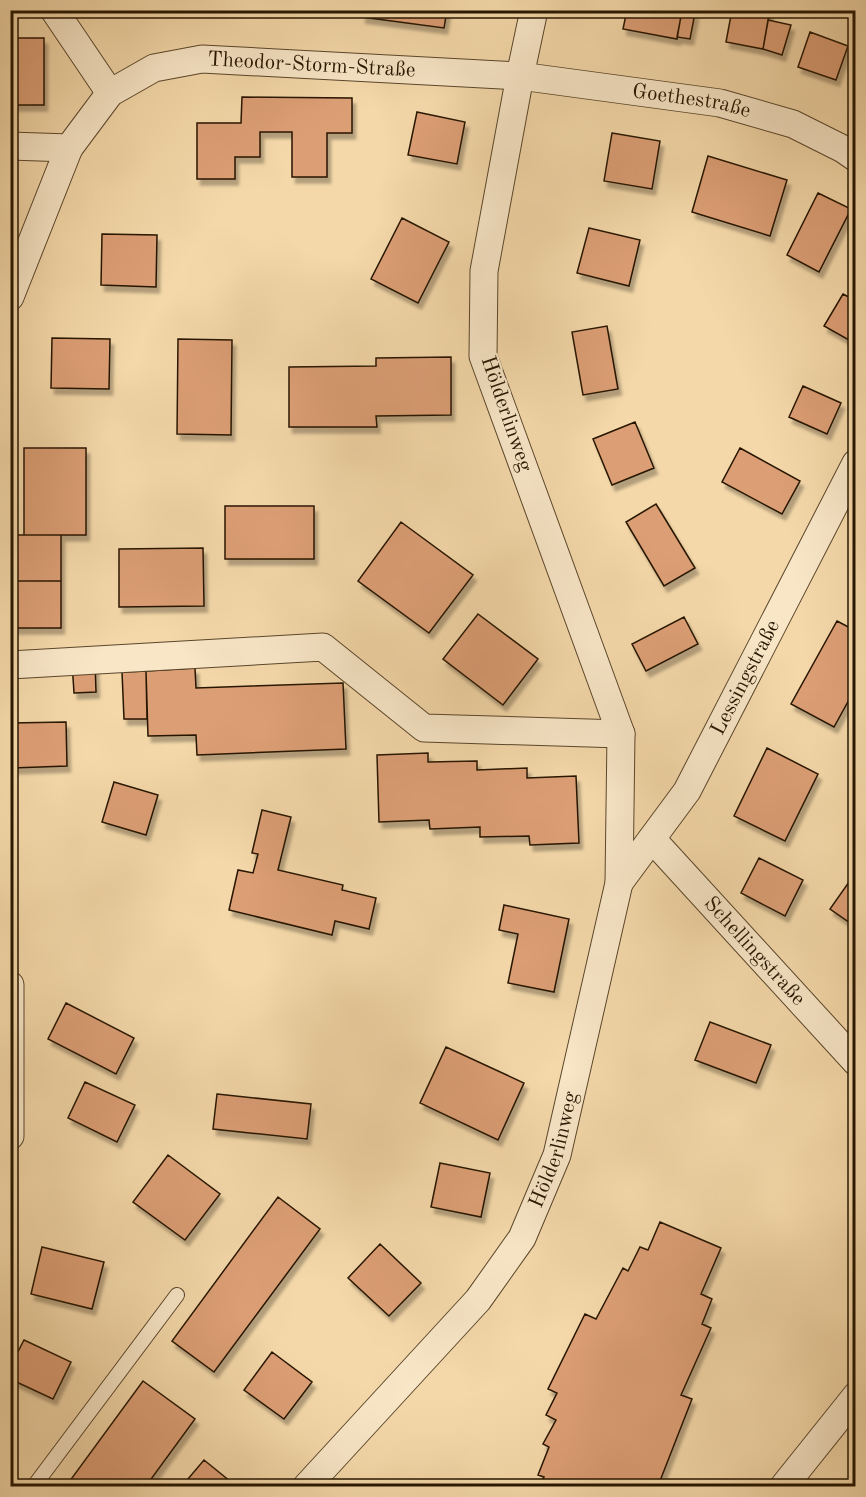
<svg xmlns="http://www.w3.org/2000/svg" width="866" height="1497" font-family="'Old Standard TT',serif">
<defs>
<filter id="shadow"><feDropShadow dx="3.5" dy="6" stdDeviation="1.5" flood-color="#0004"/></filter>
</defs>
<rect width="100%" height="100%" fill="#f4d8a9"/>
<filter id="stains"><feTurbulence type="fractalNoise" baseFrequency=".00333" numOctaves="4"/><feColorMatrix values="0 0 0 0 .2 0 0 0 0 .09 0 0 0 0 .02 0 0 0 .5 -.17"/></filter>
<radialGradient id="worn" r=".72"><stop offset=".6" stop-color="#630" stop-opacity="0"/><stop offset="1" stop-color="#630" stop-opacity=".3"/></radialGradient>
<path fill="#dc9e74" stroke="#271601" stroke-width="1.5" filter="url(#shadow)" d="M363 10H447L444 28 362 17Z
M627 10H682L677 39 623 29Z
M732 10H770L763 49 726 42Z
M682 11 695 13 690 39 677 37Z
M768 20 791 25 782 55 763 49Z
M810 32 848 46 836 80 798 67Z
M10 38H44V105H10Z
M242 97 352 98V133H327V177H292V132H260V157H235V179H197V123H241Z
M417 112 465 122 457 164 408 155Z
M612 133 660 141 652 189 604 181Z
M708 156 787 180 770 236 692 212Z
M818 193 851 209 819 272 787 255Z
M402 218 449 242 418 303 371 279Z
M589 228 640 240 629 286 577 273Z
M102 234 157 235 156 287 101 285Z
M843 294 856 301V344L824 326Z
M607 326 618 389 583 395 572 332Z
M52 338 110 339 109 389 51 388Z
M178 339 232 340 231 435 177 434Z
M451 357V415L376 416 377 427H289V367L376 366V358Z
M803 386 841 403 827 434 789 417Z
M635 422 654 468 612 485 593 439Z
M24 448H86V535H24Z
M740 448 800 481 782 514 722 482Z
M656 504 695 568 664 586 626 522Z
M225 506H314V559H225Z
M401 522 473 575 429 633 358 581Z
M12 535H61V581H12Z
M203 548 204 606 119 607V549Z
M12 581H61V628H12Z
M478 614 538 659 503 705 443 659Z
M684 617 698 644 646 671 632 644Z
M837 621 856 631V687L834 727 791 704Z
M72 662H95L96 692 74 693Z
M195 668 196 688 343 683 346 749 197 755 196 735 148 736 146 671Z
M146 671 147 719H124L122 672Z
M66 722 67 766 12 768 11 723Z
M767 748 818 774 785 841 734 816Z
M428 753V762L477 761V770L527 768V778L576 776 579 843 530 845 529 836 480 837V827L430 829 429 820 379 822 377 755Z
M114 782 158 795 146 835 102 822Z
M262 810 291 817 278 870 343 885 342 890 376 898 369 929 335 921 332 935 229 910 238 870 253 873 258 854 252 853Z
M759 858 803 880 785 916 741 893Z
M856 872V927L830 909Z
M504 905 569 919 554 992 508 983 518 934 499 930Z
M66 1003 134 1038 116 1074 48 1039Z
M710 1022 771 1045 756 1083 695 1060Z
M446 1047 524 1083 498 1140 420 1103Z
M85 1082 135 1105 117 1142 68 1118Z
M217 1094 311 1104 307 1139 213 1129Z
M168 1155 220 1194 185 1240 133 1202Z
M440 1163 490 1173 481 1217 431 1207Z
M278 1197 320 1229 214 1372 172 1341Z
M660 1222 721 1248 701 1294 712 1299 702 1324 711 1328 681 1395 692 1399 658 1486H540L544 1477 538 1475 549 1447 543 1444 556 1420 546 1415 557 1393 548 1389 585 1314 596 1319 623 1268 628 1271 640 1247 648 1250Z
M380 1244 421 1283 389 1316 348 1278Z
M42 1247 104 1262 92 1309 31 1294Z
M24 1340 71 1362 53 1399 10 1379V1367Z
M272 1352 312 1382 284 1419 244 1390Z
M143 1381 195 1419 146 1486H75L69 1482Z
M204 1460 236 1486H182Z"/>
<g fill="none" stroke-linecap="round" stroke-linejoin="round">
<defs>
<path id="service" d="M34 1486 177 1295"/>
<g id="minor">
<path d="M54 10 110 93"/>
<path d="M10 146 69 148"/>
<path id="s1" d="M10 297 69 148 110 93 154 68 202 59 520 76 720 103 793 124 843 149 856 158"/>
<path d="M10 665 323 647 424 728 621 734"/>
<path id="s2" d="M652 839 856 1062"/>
<path id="s3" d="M619 883 687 791 856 463"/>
<path d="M10 985V1136"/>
<path id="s4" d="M307 1486 478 1300 522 1238 557 1155 619 883 621 734 483 356 484 271 520 76 534 10"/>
<path d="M784 1486 856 1396"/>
</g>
</defs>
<use href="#service" stroke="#5a462b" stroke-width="16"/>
<use href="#minor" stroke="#5a462b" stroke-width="29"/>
<use href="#service" stroke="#f8e6c7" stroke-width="14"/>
<use href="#minor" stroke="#f8e6c7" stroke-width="27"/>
</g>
<g text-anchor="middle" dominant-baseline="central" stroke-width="4.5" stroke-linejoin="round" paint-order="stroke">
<g font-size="21" fill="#271601" stroke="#f8e6c7">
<text stroke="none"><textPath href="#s1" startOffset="438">Theodor-Storm-Straße</textPath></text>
<text stroke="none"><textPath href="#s1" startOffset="820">Goethestraße</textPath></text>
<text transform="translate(506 414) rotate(71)">Hölderlinweg</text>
<text stroke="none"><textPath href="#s3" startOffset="242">Lessingstraße</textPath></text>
<text stroke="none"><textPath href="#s2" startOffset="152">Schellingstraße</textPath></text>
<text stroke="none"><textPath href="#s4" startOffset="423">Hölderlinweg</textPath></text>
</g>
</g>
<rect width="866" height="1497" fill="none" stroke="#f4d8a9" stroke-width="36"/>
<rect x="12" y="12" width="842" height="1473" fill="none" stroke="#271601" stroke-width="3"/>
<rect x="18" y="18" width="830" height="1461" fill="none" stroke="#271601" stroke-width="1.5"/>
<rect width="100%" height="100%" filter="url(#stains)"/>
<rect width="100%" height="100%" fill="url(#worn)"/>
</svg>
